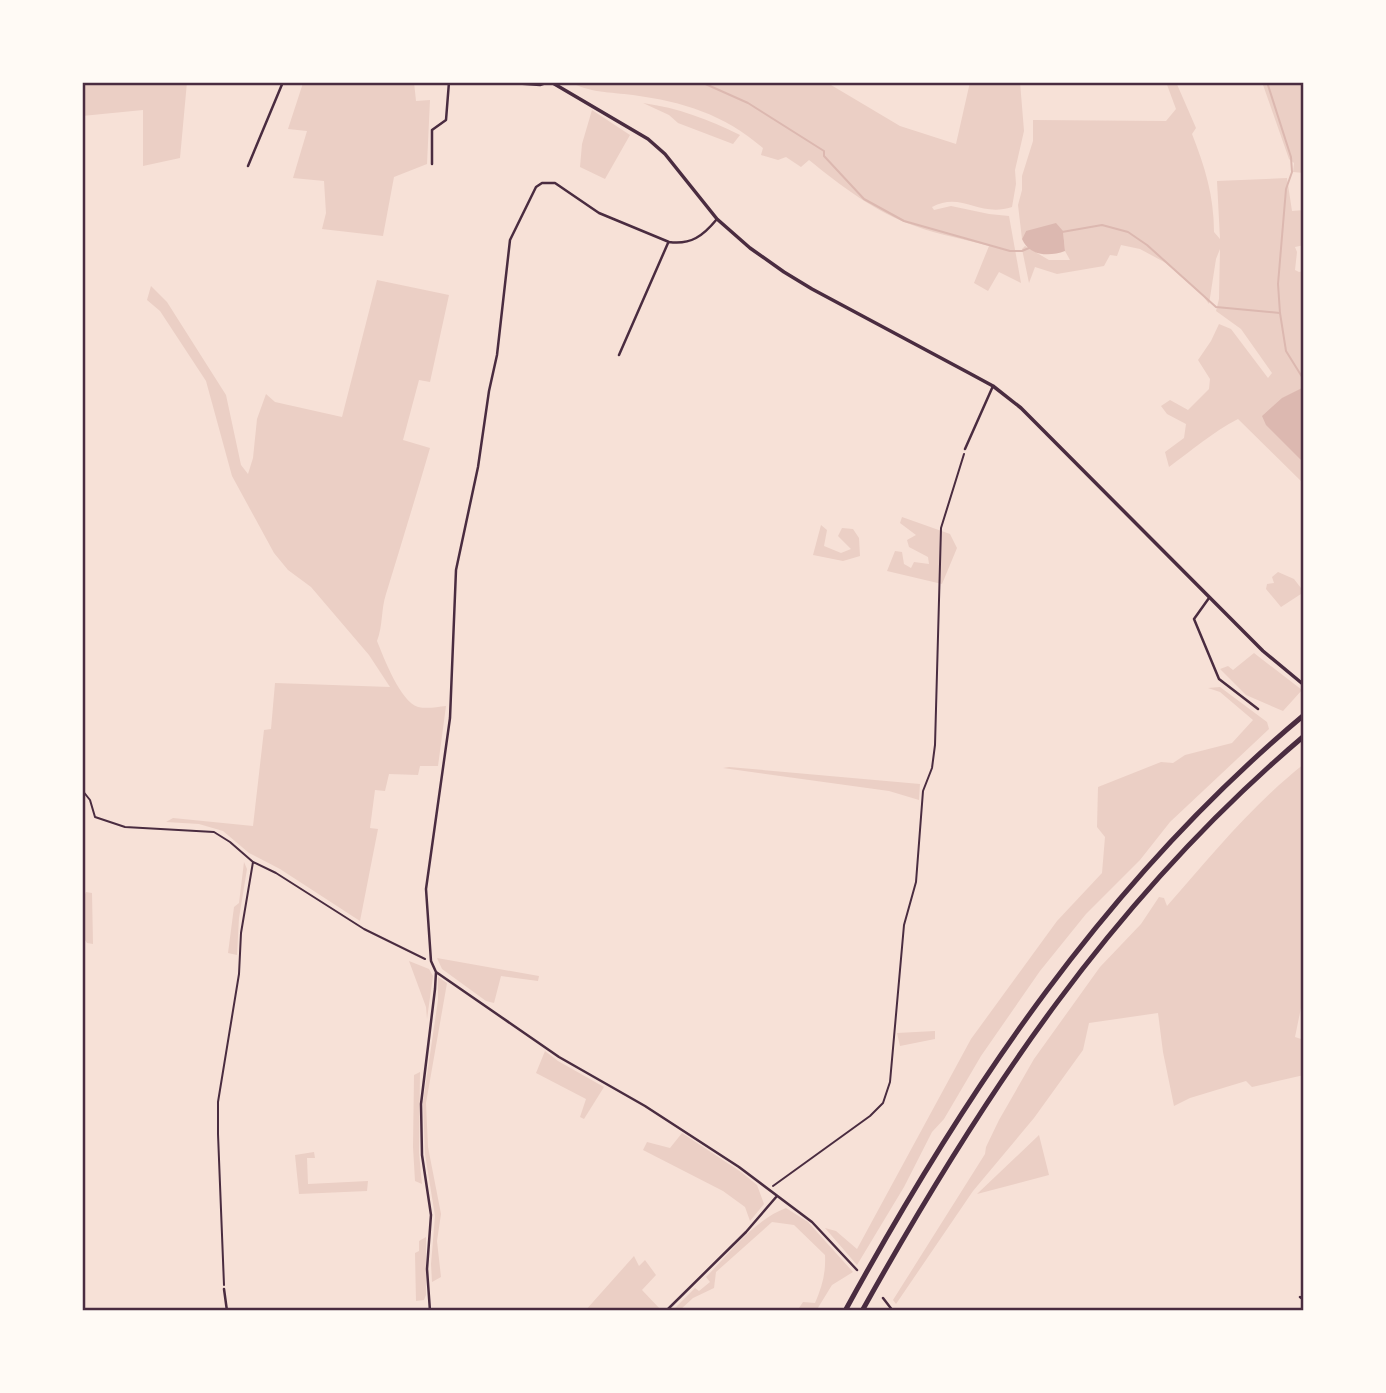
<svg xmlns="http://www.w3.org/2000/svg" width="1386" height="1393" font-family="Overpass,sans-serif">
<rect width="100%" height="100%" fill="#f7e1d7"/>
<path fill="#ebcfc5" d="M82 82H187L180 158 143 166V110L82 116Z
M414 82 416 101 430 100 427 164 394 177 383 236 322 229 326 213 324 181 293 178 307 131 288 129 303 83Z
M569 82H826L900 126 956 144 970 82H1020L1024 131 1015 170 1016 184 1012 207C979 218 962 191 932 207L934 210 951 206 989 214 1009 216 1021 283 999 272 988 291 974 283 989 246C965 239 939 235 915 226 875 212 841 186 809 160L801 167 786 157 778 160 761 155 763 148C723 114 684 102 633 95 609 92 592 93 569 82Z
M1166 82H1176L1196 128 1192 134C1205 167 1214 196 1214 232L1220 239 1217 181 1287 178 1292 211 1304 210V245L1295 247 1297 252 1295 270 1299 272 1304 271V484L1238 419C1213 432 1192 450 1169 467L1165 452 1184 438 1186 424 1167 414 1161 406 1170 400 1188 410 1209 389 1210 379 1198 360 1211 341 1219 324 1231 329 1268 378 1272 373 1241 329 1216 311 1219 299 1220 249 1216 259 1209 304 1203 296 1166 263 1140 249 1121 245 1117 256 1110 255 1104 266 1057 274 1035 267 1029 283 1022 249 1025 246 1049 260H1070L1065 251 1063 231H1026L1022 239 1018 205 1022 190V176L1033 141V120L1166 121 1176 109Z
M1262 82H1304V173L1293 172 1294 163 1289 159Z
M643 103C678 108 708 119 740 135L733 144 678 123 669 115Z
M592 110 630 135 605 179 580 167 582 144Z
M377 280 449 295 430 382 419 380 403 440 430 448C416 496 401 545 386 594 381 609 383 626 377 641 384 658 400 701 418 707 427 709 437 707 446 706L438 766H420L418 775 389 774 385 791 375 790 370 828 378 829 360 921 280 869 249 853 223 831 199 824 166 822 173 818 253 826 264 730 271 729 275 683 390 687 369 655 311 587 288 570 274 553 232 476 206 381 160 311 147 300 151 286 167 302 226 395 241 465 248 474 253 458 257 419 266 394 275 402 342 417Z
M902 517 950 534 957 548 942 584 887 571 895 551 902 552 904 564 911 568 914 562 929 564 928 557 909 547 907 540 916 535 900 523Z
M821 525 827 530 824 546 841 553 851 549 838 536 842 528 853 529 859 538 860 556 843 561 813 555Z
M1278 572 1294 579 1304 592 1281 607 1266 589 1267 584 1274 583 1272 577Z
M1254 653 1302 690 1283 711 1246 695 1220 669 1228 666 1233 670Z
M1220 687 1267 722 1269 729 1170 822 1140 860 1086 914 1040 971 981 1056 944 1119 932 1132 904 1187 857 1265 825 1228 836 1231 857 1249 971 1039 1057 921 1102 873 1105 837 1097 827 1098 787 1161 762 1173 763 1185 755 1232 743 1253 720 1220 692 1208 688Z
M1304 764V993L1295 1037 1304 1040V1075L1252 1087 1246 1081 1190 1098 1174 1106 1163 1052 1158 1013 1089 1023 1083 1050 1034 1118 973 1191 896 1304 893 1300 985 1154 986 1147 999 1120 1034 1059 1100 967 1141 924 1159 897 1164 898 1167 906C1211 856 1252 805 1304 764Z
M729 767 920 784 919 800 889 791 723 768Z
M244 862 247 869 239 918 237 955 228 953 234 907 239 903Z
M86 892 92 893 93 944 87 943 85 940 82 901Z
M437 958 539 976 538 981 501 976 494 1003 486 1001 442 969Z
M409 961 429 969 433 976 427 1019 426 1007Z
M438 977 447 983 426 1103 428 1147 441 1214 437 1241 441 1277 432 1282 431 1264 435 1216 425 1154 423 1102 438 1000Z
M935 1031V1039L900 1046 897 1033Z
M545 1051 558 1061 604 1087 584 1119 580 1117 586 1099 536 1073Z
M420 1072 419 1153 422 1184 415 1181 413 1147 414 1075Z
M682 1133 741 1172 757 1185 764 1204 750 1221 745 1207 723 1191 643 1150 647 1142 670 1148Z
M1039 1135 1049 1175 977 1194Z
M314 1152 315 1158H307L308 1184 368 1181 367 1191 299 1194 295 1155Z
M786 1208 808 1222 853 1272 832 1285 816 1311H797L803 1302 815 1303C822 1287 826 1273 825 1255L794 1225 772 1222 716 1272 714 1288 693 1298 679 1311H672L695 1288 699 1291 710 1282 706 1277C729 1254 754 1220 786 1208Z
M426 1237V1295L424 1300 416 1301 415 1253 419 1251V1241Z
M634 1256 639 1266 645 1260 656 1275 642 1290 661 1310 585 1311Z"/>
<path fill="#dcb8b0" d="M1056 223 1063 231 1065 251C1049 257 1029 256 1022 239L1026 231Z
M1304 387V463L1266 425 1262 416 1282 398Z"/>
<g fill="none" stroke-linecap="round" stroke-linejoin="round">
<path stroke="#dcb8b0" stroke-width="2" d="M701 82 748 103 824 151V156L864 199 904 221 1010 251H1022L1029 248
M1267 82 1291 157 1292 172 1286 189 1278 284 1280 313 1286 351 1304 380
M1062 232 1102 225 1128 232 1147 245 1216 307 1280 313"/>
<path stroke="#4a2c40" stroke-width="2" d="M82 790 90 800 95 817 125 827 214 832 230 842 253 862 276 873 364 929 425 959
M82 867 84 854
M82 1142V1228
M773 1186 870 1116 883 1103 890 1082 904 925 916 882 923 791 932 768 935 745 941 528 964 454
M82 1238V1303
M224 1285 218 1134V1102L239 974 241 933 253 862"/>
<path stroke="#4a2c40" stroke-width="2.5" d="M496 82 540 85 549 82
M432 164V130L446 120 449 82
M248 166 283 82
M619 355 668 243
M965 449 993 386
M1209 598 1194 619 1219 679 1258 709
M436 972 559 1057 645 1106 739 1167 812 1222 857 1270
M224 1289 227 1311
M1300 1297 1304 1300
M883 1298 893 1311
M430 1311 427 1269 431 1215 422 1155 421 1104 435 989 436 972 431 961 426 889 450 718 456 570 478 467 489 391 497 355 510 240 536 187 542 183H555L599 213 669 242C691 245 703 236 717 219
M666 1311 746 1232 777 1196"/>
<path stroke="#4a2c40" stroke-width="3.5" d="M551 82 648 139 665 154 717 219 750 248 784 272 812 289 969 373 993 386 1021 408 1263 651 1304 685"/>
<path stroke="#4a2c40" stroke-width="5" d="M845 1311C967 1088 1107 880 1304 715
M862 1311C983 1094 1113 898 1304 736"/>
</g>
<rect width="1386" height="1393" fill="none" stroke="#fffaf5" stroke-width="168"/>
<rect x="84" y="84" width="1218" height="1225" fill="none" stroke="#4a2c40" stroke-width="2.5"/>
</svg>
